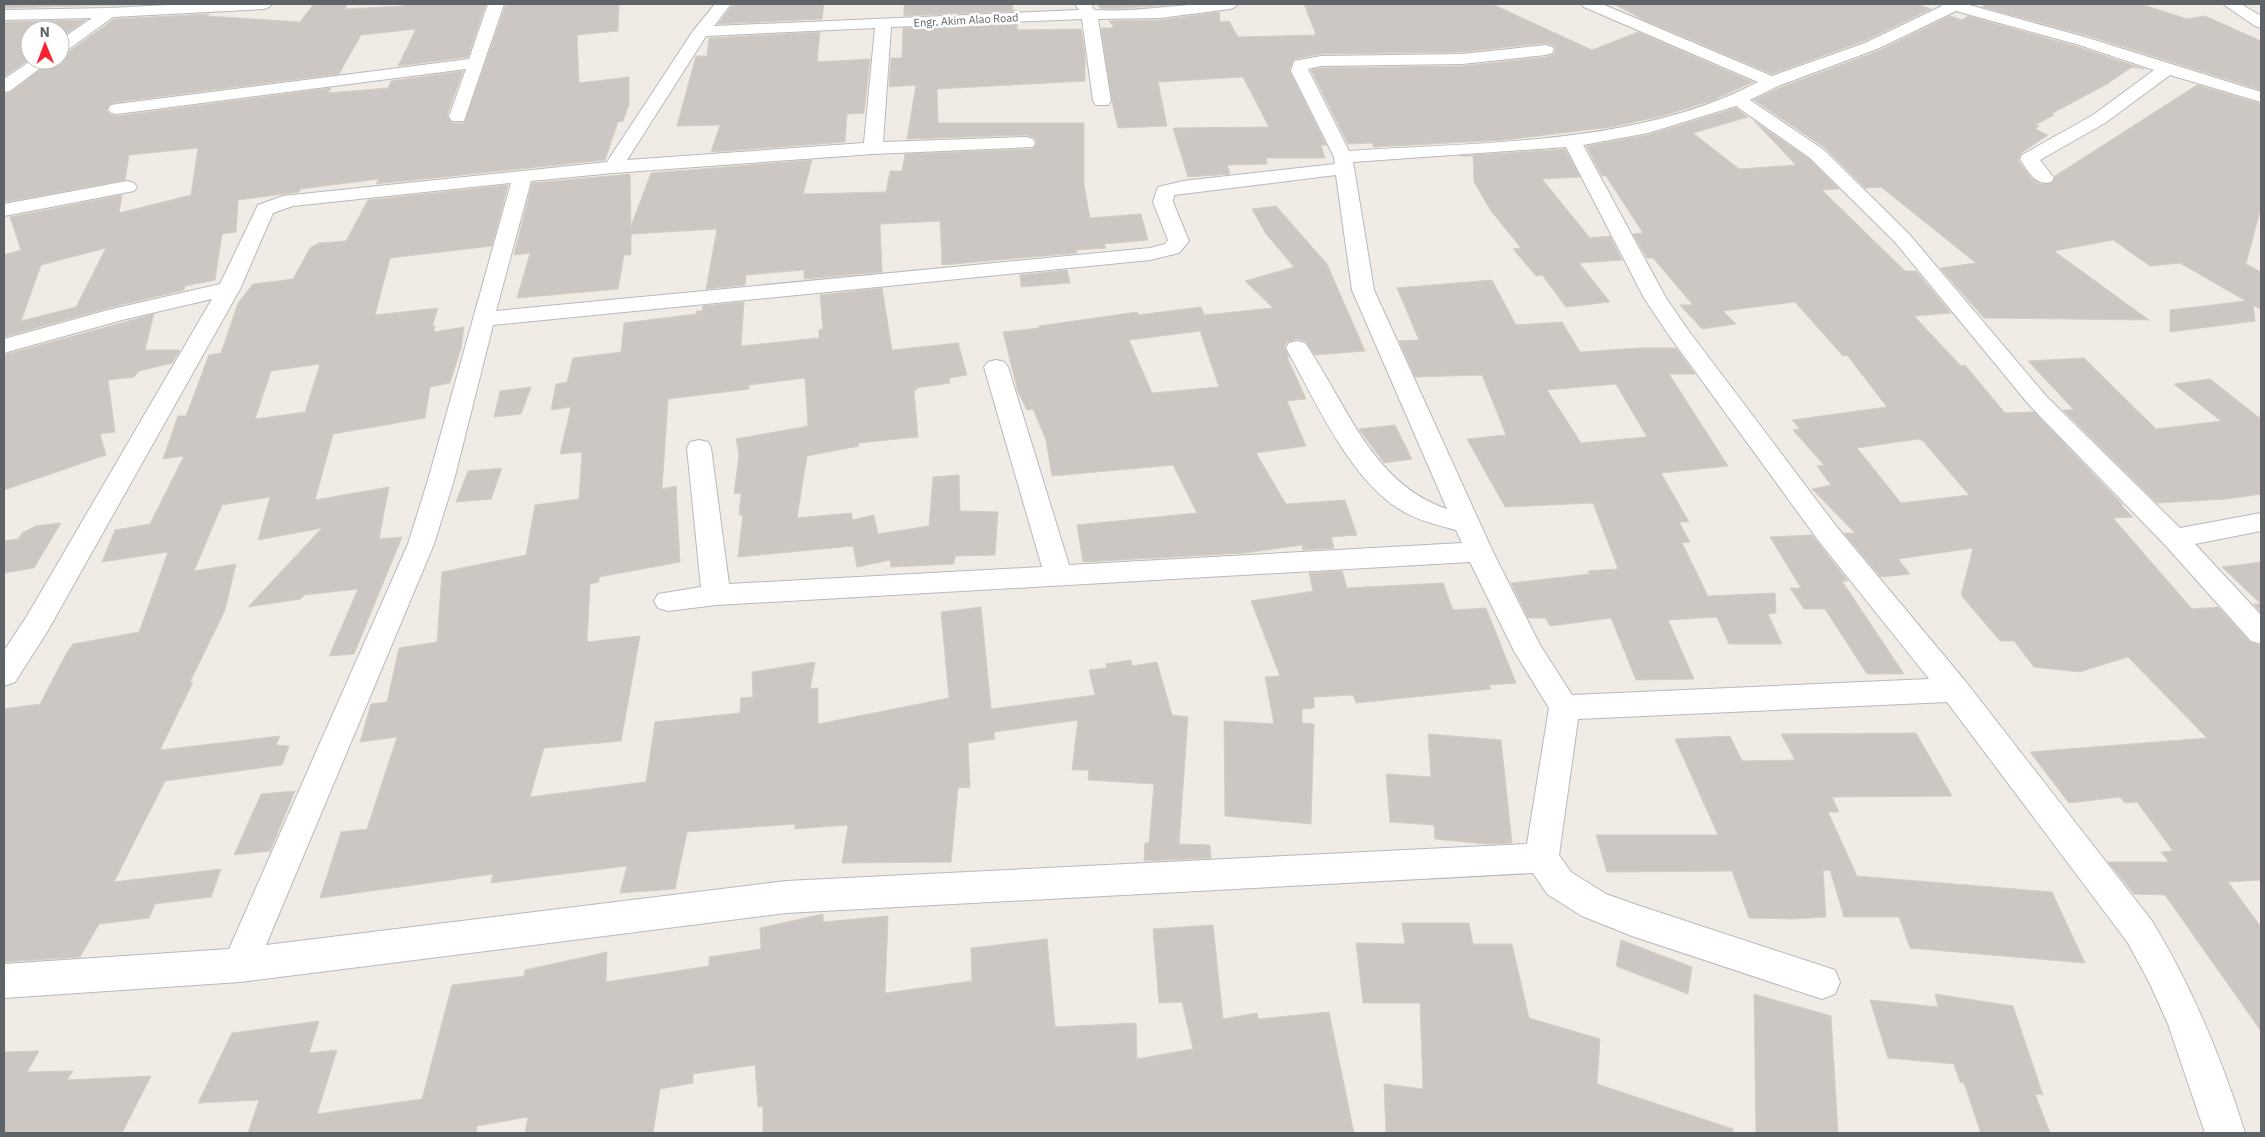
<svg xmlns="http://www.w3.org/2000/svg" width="2265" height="1137" font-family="'IBM Plex Sans',sans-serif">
<rect width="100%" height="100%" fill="#f0ece5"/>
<path fill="#ccc7c2" stroke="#d6cdc3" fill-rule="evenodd" d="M4 4H156L4 8Z
M325 4H347L345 9 403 6V4H486L468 57 398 66 416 29 361 35 339 74 117 102 110 104 106 110 111 115 117 116 331 88 328 93 388 88 391 81 463 71 447 116 452 123H464L506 4H619L618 31 577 35 579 83 629 77V105L623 121 618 122 605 160 376 184 379 179 300 189 299 192 238 200 236 232 222 234 215 280 185 286 184 290 108 308 4 337V255L21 250 10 217 122 195 119 213 191 195 198 148 129 155 125 180 6 202 4 196V94L11 92 53 60H60V55L67 53 114 19 209 14 207 16 300 22 313 5ZM106 248 76 307 21 321 41 265Z
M733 4H824L822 19 718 24Z
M904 4H1012L1013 10 1018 11 904 16Z
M1097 4H1181L1112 9 1100 8Z
M1304 4H1492L1592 50 1638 32 1753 82 1711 101 1662 116 1611 127 1505 140 1374 147 1372 143 1348 144 1311 70 1321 68 1462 66 1546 57 1554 54 1556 49 1553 45 1546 43 1462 52 1321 54 1294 59 1289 70 1326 145H1321L1325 158H1266L1267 164 1227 165 1230 174 1188 177 1173 128 1269 127 1243 77 1158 82 1167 126 1118 128 1112 102 1101 28H1114L1109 21 1160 20 1219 12 1220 22 1229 21 1238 37 1316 35Z
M1614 4H1917L1931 9 1864 41 1772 74 1644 20Z
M1986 4H2141L2187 19 2205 16 2261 41V90L2089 36 1982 7Z
M1950 16 1962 20 1968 16 2075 46 2144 69 2132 67 2107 84 2051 114 2054 115 2035 125 2039 126 2035 129 2048 135 2021 153 2018 160 2031 178 2040 184 2052 183 2055 176 2197 85 2261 104V207L2246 264 2261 272V309L2253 305 2255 321 2170 332V310L2246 301 2180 263 2150 266 2113 240 2054 251 2149 320 1984 318 1940 268 1976 263 1881 187 1865 188 1825 148 1754 100 1779 88 1878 51Z
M86 20 60 38V30H30V59L4 77V22Z
M1017 24V30L1081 29 1085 54V81L937 89 938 123H1084V185L1090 218 1141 214 1148 240 1104 244 1106 248 1076 250 1077 253 942 265 940 221 880 224 882 272 804 279V270L746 275 745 285 706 289 717 229 631 234V255H624L618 289 517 298 530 253 514 255 532 183 630 174 631 226 651 173 812 160 803 194 886 192 890 171H902L905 154 1033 149 1037 144 1035 138 1026 135 907 139 916 85 889 87 891 58H902L903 28Z
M820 32 817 62 870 59 864 113 847 114 845 142 711 152 720 125 677 126 696 56H707L709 38Z
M1736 108 1748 117 1693 133 1739 169 1796 165 1754 121 1809 159 1839 189 1822 190 1905 271H1916L1951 313 1914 316 1961 366 1965 365 2005 413 2034 412 2123 505H2121L2133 517 2113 518 2192 609 2218 607 2250 642 2261 646V880L2228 882 2261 927V1031L2165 895 2134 894 2108 862H2169L2161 852 2173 851 2137 802 2125 803 2120 797 2069 803 2030 752 2207 738 2128 657 2079 672 2034 667 2014 641H2000L1961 595 1973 548 1898 559 1910 574 1881 577 1844 533H1855L1812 489 1831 485 1817 466 1824 465 1793 430 1800 429 1792 420 1887 407 1847 355 1843 356 1795 302 1723 311 1736 324 1702 329 1680 305H1693L1653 258H1647L1633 234 1643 233 1606 176H1602L1586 146 1648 135ZM1918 439 1923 441 1969 495 1901 503 1857 448Z
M1565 149 1580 177 1542 179 1590 238 1610 236 1622 260 1579 263 1610 302 1566 307 1542 275 1536 276 1513 249 1521 248 1491 211 1474 182 1473 156H1460Z
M508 185 492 246 390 258 375 315 438 308 432 327 435 326 434 332 464 327 461 348 450 383 430 387 425 418 333 434 315 500 389 487 379 539 402 537 354 654 329 656 358 589 304 595 301 599 248 607 322 528 258 540 270 497 222 505 194 571 236 564 225 610 190 682H193L160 750 280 736 276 745 289 746 282 765 165 781 114 882 221 869 211 897 155 904 149 918 99 924 80 957 4 962V709L40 704 66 654 73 644 139 632 168 552 102 562 115 530 150 524 184 456 163 459 178 416H186L209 355 221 353 238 303 253 284 293 279 310 248 319 243 346 241 368 200ZM320 364 305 412 255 419 271 371Z
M1276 206 1327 264 1365 351 1315 355 1305 341 1297 339 1287 342 1284 347 1289 357H1287L1306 399 1287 401 1306 446 1256 453 1286 504 1345 500 1357 535 1331 537 1334 548 1303 550 1302 545 1245 553 1083 562 1077 525 1197 513 1173 465 1052 476 1046 440 1033 409 1027 410 1018 392 1003 332 1039 328V326L1137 312 1138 315 1201 307 1204 315 1273 308 1245 281 1294 267 1266 234 1252 209ZM1200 331 1219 387 1152 393 1129 340Z
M1067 270 1070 283 1021 287 1020 275Z
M1492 280 1516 325 1562 322 1580 352 1640 348H1676L1695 374H1669L1728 466 1661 473 1689 522H1679L1690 542 1682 543 1708 596 1775 593 1776 613 1768 614 1782 644H1729L1717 617 1668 620 1694 679 1636 680 1611 618 1550 626 1546 618H1528L1511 583 1590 574 1588 571 1618 569 1593 503 1505 507 1467 439 1506 435 1482 375 1415 377 1399 341 1419 340 1397 288ZM1616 384 1647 437 1581 443 1547 390Z
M882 288 892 350 958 343 967 375 949 378 950 383 916 388 917 390H914L918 437 858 443 859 446 807 456 797 518 852 513V520L874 515 878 534 929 526 933 477 959 475 960 511 998 512 995 555 955 556 954 564 891 567 890 560 857 567 853 546 738 557 743 515H739L741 493 734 494 739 455 736 439 808 426 805 378 749 385V389L668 399 662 489 676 486 680 562 599 577V582L590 584 587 642 640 636 621 741 544 748 530 797 646 782 655 722 740 713 741 698 753 697 752 672 815 662 810 689 818 688V724L949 698 941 612 981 607 991 709 1095 695 1089 670 1107 668 1106 664 1131 660 1132 666 1157 662 1172 715 1188 717 1179 844 1210 845 1211 858 1144 861 1145 843H1149L1154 784 1088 780 1089 770H1072L1078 720 994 732 995 739 968 743 970 787 958 788 951 862 842 863 848 825 795 829V824L687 832 675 889 620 893 627 866 491 883 493 874 320 898 341 832 367 829 397 737 360 742 371 704 387 702 399 648 437 642 442 572 526 555 535 505 579 499 582 452 560 454 571 407 551 410 556 384 567 382 573 358 621 352 624 323 696 314 697 311H702L703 306 744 302 741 346 819 338V330L823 329 820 295Z
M154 314 145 350H180L172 363 139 371 134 377 108 380 115 432 100 434 106 455 4 490V355Z
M2084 358 2156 429 2221 421 2174 384 2210 379 2261 419V494L2227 499 2157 503 2063 410H2074L2028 361Z
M531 387 521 414 494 417 500 391Z
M1395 425 1412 459 1384 463 1359 429Z
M502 468 491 499 456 502 468 471Z
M61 523 34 568 4 573V541L18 539 22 533 36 526Z
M1812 535 1848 581H1842L1904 674H1867L1825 609H1804L1790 588H1801L1770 537Z
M2261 562V613L2254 604H2261L2222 567Z
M1342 571 1347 588 1443 583 1453 610 1486 608 1516 683 1489 685 1491 689 1356 703 1353 695 1314 697V708L1302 709V723L1314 724 1311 824 1225 816 1224 721 1274 724 1265 677 1280 676 1251 601 1313 591 1309 573Z
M1916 733 1952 796 1832 797 1839 812H1828L1857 876 2052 892 2085 963 1910 948 1899 917H1844L1830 870 1823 871 1826 917 1794 919 1749 918 1732 871 1607 872 1596 835H1718L1675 739 1730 736 1742 761 1795 760 1781 734Z
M1428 734 1501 740 1512 843 1486 844 1435 839 1434 825 1390 822 1386 774 1431 777Z
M295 791 270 851 234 855 261 794Z
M823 914V922L888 916 885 993 972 981 971 948 1047 939 1055 1027 1136 1023 1137 1059 1193 1049 1182 1002 1159 1003 1153 929 1213 925 1223 1019 1257 1013 1258 1019 1329 1012 1354 1133H763V1106L758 1107 755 1065 693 1074V1083L660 1089 653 1133H525L528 1117 477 1126 476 1133H248L259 1100 198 1103 232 1033 319 1021 309 1053 337 1050 317 1114 422 1099 452 985 524 976 525 970 607 952 606 982 709 966V957L761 949 760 928Z
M1402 923H1469L1473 944H1512L1529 1018 1600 1039 1597 1084 1733 1129 1732 1133H1386L1384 1084 1423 1089 1420 1003H1363L1356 943 1405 944Z
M1621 940 1692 967 1688 994 1616 966Z
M1754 994 1831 1016 1838 1133H1756Z
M1935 994 2013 1006 2043 1095 2035 1094 2050 1133H1981L1964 1083 1960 1082 1954 1064 1888 1058 1870 1000 1938 1007Z
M39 1051 27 1072 73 1071 67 1080 151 1076 122 1133H4V1052Z"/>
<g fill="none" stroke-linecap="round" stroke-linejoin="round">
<defs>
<path id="minor" d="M188 4H272L269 7 264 9 113 17 66 51 60 53V40L92 18 4 20V10L109 8Z
M488 4H504L464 121H452L449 117 466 69 117 114 111 113 108 109 111 105 117 104 469 59Z
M715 4H731L714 26 1079 10 1075 4H1091L1094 10C1142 13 1190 1 1238 4L1235 7 1230 9 1160 18 1098 19 1111 101 1108 105H1096L1093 101 1082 19 891 27 883 142 1026 137 1033 139 1035 143 1033 147 873 154 613 173 531 181 496 311 1150 248 1165 244 1168 240 1153 202 1158 187 1183 181 1335 164 1334 157 1291 71 1294 61 1321 56 1462 54 1546 45 1552 47 1554 50 1552 53 1546 55 1462 64 1321 66 1308 69 1349 151C1481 142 1640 145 1758 82L1584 7 1581 4H1602L1772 76 1865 43 1942 6 1940 4H1966L2088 38 2261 92V102L2170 75 2105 123 2040 160 2054 178 2051 182C2035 186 2028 171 2020 159L2022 155 2093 115 2154 70 2076 44 1956 11 1877 49 1778 86 1750 100 1824 150 1909 234 2046 396 2180 528 2261 513V531L2195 544 2261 615V644L2251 641 2165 545 2030 406 1895 242 1810 158 1736 106 1648 133 1583 145 1666 298 1688 330 1836 526 1966 682 2152 921C2192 987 2222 1059 2245 1133H2205L2168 1024 2150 984 2128 943 1947 702 1578 719 1559 855 1571 872 1606 894 1634 904 1835 970 1840 982 1835 994 1822 999 1632 936 1582 916 1547 894 1533 873 786 913 240 982 4 998V964L229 949 408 544 428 480 511 183 293 206 273 213 240 289 47 632 15 682 4 686V651L27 616 212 299 122 320 4 353V339L108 310 220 284 258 205 283 196 607 162 693 31ZM875 28 864 143 627 160 706 36ZM1566 147 1644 298 1668 334 1818 540 1929 679 1572 695 1540 645 1493 552 1374 290 1353 162ZM1336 175 1352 290 1447 509C1371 483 1347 404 1305 343L1297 341 1289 343 1286 348C1314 398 1349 478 1399 509 1416 520 1437 525 1456 530L1462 543 1069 565 1008 367 1004 362 996 360 988 362 984 367 1042 567 729 584 711 448 708 442 699 440 690 442 687 448 701 587 658 594 654 601 658 608 668 611 716 605 1470 562 1514 651 1549 708 1527 844 786 881 266 945 434 544 454 480 493 325 1150 260 1179 253 1189 241 1173 202 1174 195Z
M2223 4H2241L2261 16V28L2255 26Z
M32 60H51L10 91 4 92V79Z
M127 181 134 183 137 187 134 191 4 216V204Z"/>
</defs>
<use href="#minor" stroke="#b6b9bd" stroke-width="2"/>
<use href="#minor" fill="#fff" fill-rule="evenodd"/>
</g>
<g text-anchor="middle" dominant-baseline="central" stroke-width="5" stroke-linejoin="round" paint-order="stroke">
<g font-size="11" fill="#5d6367" stroke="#fff">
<text transform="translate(966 20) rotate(-3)">Engr. Akim Alao Road</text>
</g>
</g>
<rect width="2265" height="1137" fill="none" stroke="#5d6367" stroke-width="10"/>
<g transform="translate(45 45) rotate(359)"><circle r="24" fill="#ffffff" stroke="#bec1c2"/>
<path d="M0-4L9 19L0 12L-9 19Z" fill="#f82330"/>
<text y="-8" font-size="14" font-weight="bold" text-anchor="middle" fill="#5d6367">N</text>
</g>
</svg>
